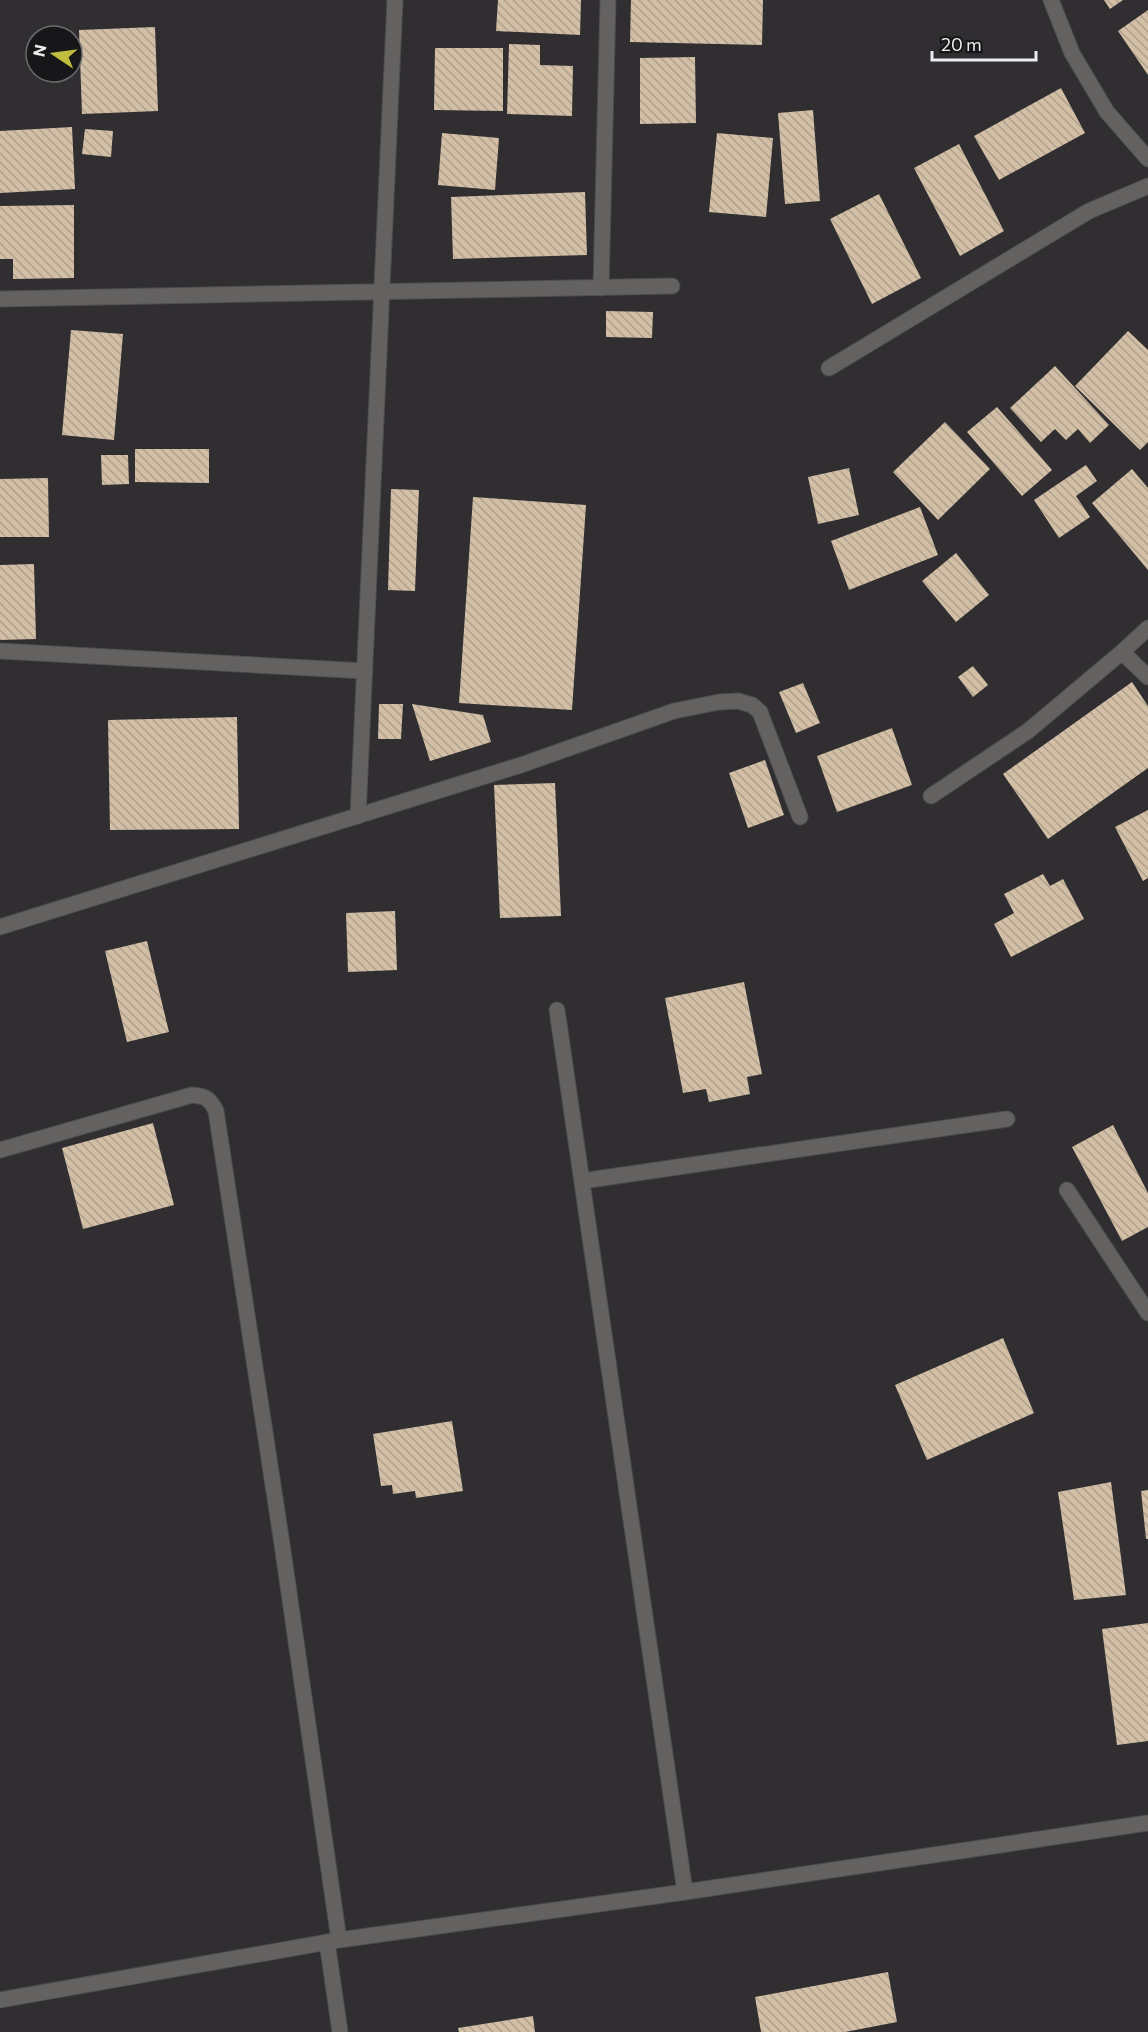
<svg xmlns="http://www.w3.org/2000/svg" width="1148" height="2032" font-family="Commissioner,sans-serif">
<defs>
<pattern id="building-back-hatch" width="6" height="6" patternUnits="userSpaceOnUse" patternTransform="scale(1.5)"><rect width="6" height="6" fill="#d2bfa5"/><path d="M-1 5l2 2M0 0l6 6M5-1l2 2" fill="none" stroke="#afa18e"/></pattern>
</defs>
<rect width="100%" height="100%" fill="#302e31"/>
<path fill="url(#building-back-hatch)" d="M498 0H581L580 35 496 31Z
M631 0H763L762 45 630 42Z
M1104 0H1123L1110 9Z
M1148 10V75L1118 31Z
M155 27 158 111 82 114 79 30Z
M509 44 540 45V65L573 66 572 116 507 114Z
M435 48H503V111L434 110Z
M695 57 696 123 640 124V58Z
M1061 88 1085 133 999 180 974 136Z
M813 110 820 201 785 204 778 113Z
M72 127 75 189 0 193V131Z
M85 129 113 131 111 157 82 154Z
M442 133 499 138 495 190 438 185Z
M717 133 773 138 766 217 709 212Z
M959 144 1004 231 960 256 914 168Z
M585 192 587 255 453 259 451 197Z
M879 194 921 278 872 304 830 219Z
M74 205V278L13 279V259H0V206Z
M606 311 653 312 652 338 606 337Z
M71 330 123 334 114 440 62 435Z
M1128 331 1148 350V442L1140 450 1075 386Z
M1055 366 1109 425 1090 443 1078 429 1066 440 1055 429 1041 442 1010 408Z
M997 407 1052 470 1022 496 967 432Z
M945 422 990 469 938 520 893 472Z
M135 449H209V483L135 482Z
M101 455H128L129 484 102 485Z
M1086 465 1097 481 1076 496 1090 517 1059 538 1034 500Z
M849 468 859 515 818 524 808 477Z
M1132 469 1148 488V570L1092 503Z
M48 478 49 537H0V479Z
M391 489 419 490 415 591 388 590Z
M473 497 586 505 572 710 459 703Z
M920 507 938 555 849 590 831 541Z
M956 553 989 595 956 622 922 581Z
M34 564 36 639 0 640V565Z
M973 666 988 685 973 697 958 677Z
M1132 682 1148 706V768L1048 839 1003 774Z
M803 683 820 723 796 733 779 692Z
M379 704H403L401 739H378Z
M412 704 483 715 491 742 430 761Z
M237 717 239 829 110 830 108 720Z
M892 728 912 785 837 812 817 756Z
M765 760 784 815 748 828 729 773Z
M555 783 561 916 500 918 494 785Z
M1148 810V878L1143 881 1115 827Z
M1043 874 1050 886 1063 879 1084 919 1011 957 994 924 1014 913 1004 894Z
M395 911 397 970 348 972 346 913Z
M147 941 169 1032 127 1042 105 951Z
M744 982 762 1074 747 1077 750 1094 709 1102 706 1089 683 1093 665 998Z
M153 1123 174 1205 83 1229 62 1148Z
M1113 1125 1148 1193V1227L1122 1241 1072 1147Z
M1003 1338 1034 1413 927 1460 895 1385Z
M452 1421 463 1491 416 1498 415 1491 393 1494 392 1485 381 1486 373 1434Z
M1111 1482 1126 1595 1074 1600 1058 1492Z
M1148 1490V1539H1146L1141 1491Z
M1148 1623V1741L1117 1745 1102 1629Z
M888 1972 897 2022 845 2032H761L755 1997Z
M533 2016 535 2032H459L458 2028Z"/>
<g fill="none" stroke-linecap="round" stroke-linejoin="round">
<defs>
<path id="service" d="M0 927 521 765 674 711 719 702 738 701 752 705 760 712 800 817
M557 1010 685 1892
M0 1150 192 1095C206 1096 210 1099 216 1111L282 1544 339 1940
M582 1181 1007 1119
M327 1942 340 2032
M0 2000 339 1940 685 1892 1148 1823"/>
<path id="minor" d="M1051 0 1072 53 1107 112 1148 159
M601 288 608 0
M0 299 672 286
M829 368 1089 211 1148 186
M0 651 365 671
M1122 652 1148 677
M931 796 1028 731 1122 652 1148 628
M358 816 395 0
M1067 1190 1148 1313"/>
</defs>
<use href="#service" stroke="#4e4c4f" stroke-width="17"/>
<use href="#minor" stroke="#4e4c4f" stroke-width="17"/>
<use href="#service" stroke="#646261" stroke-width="15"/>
<use href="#minor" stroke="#646261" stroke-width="15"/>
</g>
<g transform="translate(54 54) rotate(283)"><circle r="28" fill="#171618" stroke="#6c6b6d" stroke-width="1.5"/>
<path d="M0-4.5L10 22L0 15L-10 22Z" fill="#c1bd3f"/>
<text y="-9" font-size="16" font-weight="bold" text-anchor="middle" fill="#ecebed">N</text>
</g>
<path d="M932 51v9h104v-9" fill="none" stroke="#ecebed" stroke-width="3"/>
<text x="941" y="51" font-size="18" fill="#ecebed" stroke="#171618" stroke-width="4.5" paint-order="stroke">20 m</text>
</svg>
